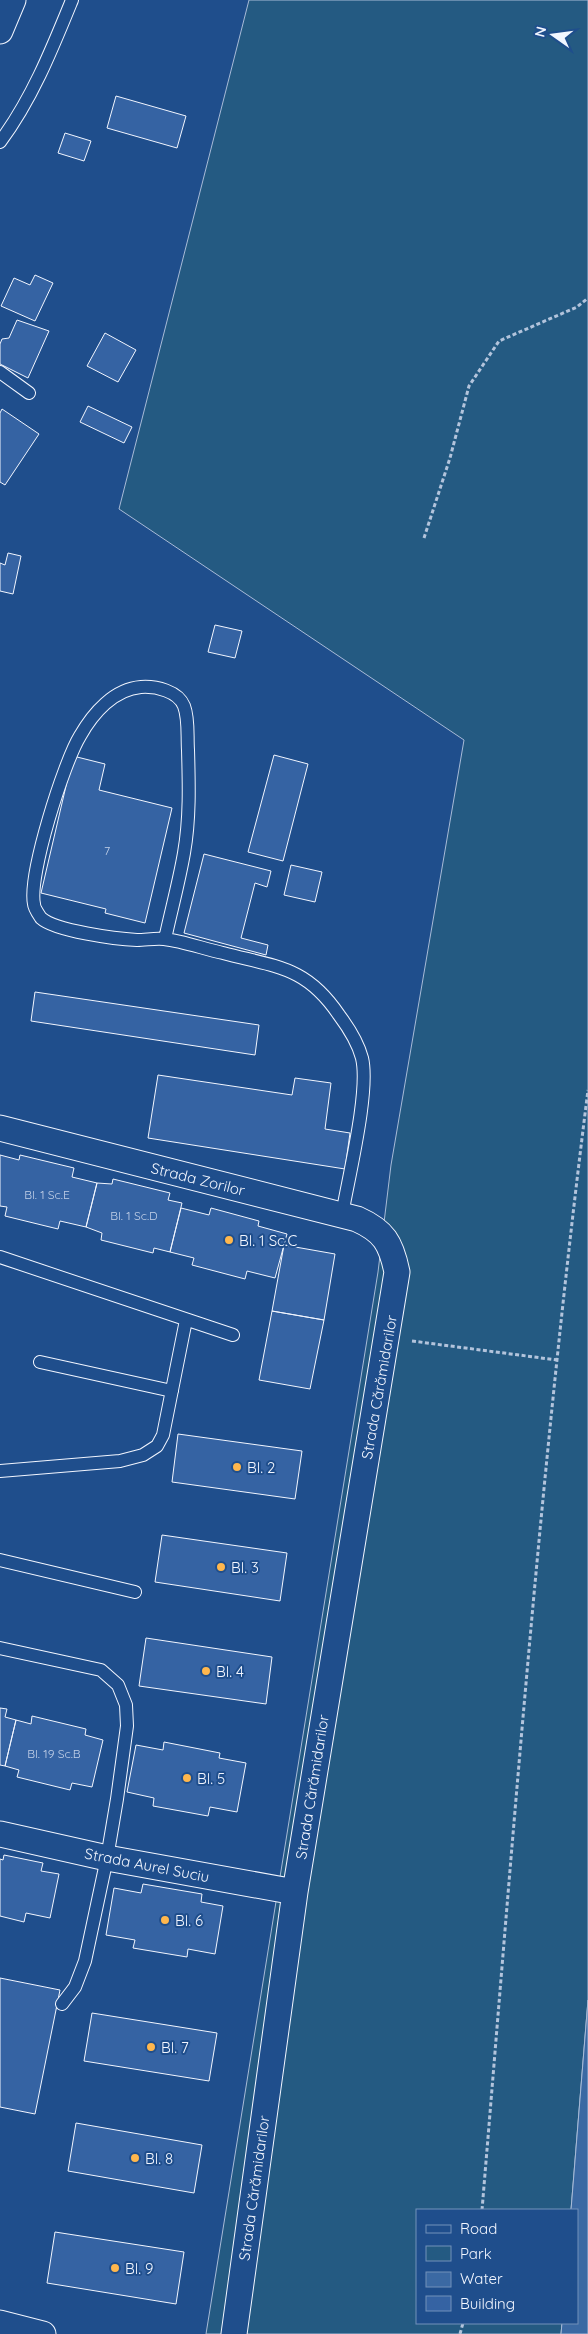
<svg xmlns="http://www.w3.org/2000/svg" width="588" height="2334" font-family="Quicksand,sans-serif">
<rect width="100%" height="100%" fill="#1f4e8c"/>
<path fill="#245a82" stroke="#a8bbd7" d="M249 0H588V2000L571 2210H417V2323H562L561 2334H206L378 1272 391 1165 464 740 119 509Z"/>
<path fill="#3b69a3" stroke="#a8bbd7" d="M588 2000V2334H561L562 2323H577V2210H571Z"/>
<path fill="#3563a3" stroke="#f2f6ff" d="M116 96 186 116 177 148 107 128Z
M65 133 91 141 84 161 58 153Z
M35 275 53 283 35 321 1 306 14 278 30 285Z
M17 320 49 331 28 378 0 364V344L2 339 9 338Z
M105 333 136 350 118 382 87 366Z
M88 406 132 427 124 443 80 422Z
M2 409 39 434 5 485 0 482V413Z
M8 553 21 556 13 594 0 591V563L5 565Z
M215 625 242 631 235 658 208 652Z
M274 755 308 764 283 861 248 852Z
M73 756 105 764 99 790 172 808 145 923 105 913 106 909 41 893Z
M204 854 271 871 267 887 255 883 241 938 268 945 266 955 184 933Z
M291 865 322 872 315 902 284 895Z
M35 992 259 1025 255 1055 31 1021Z
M158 1075 292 1095 295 1078 331 1083 325 1129 350 1133 345 1169 148 1138Z
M0 1155 19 1160 20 1155 74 1168 72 1177 97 1183 86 1227 60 1221 58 1229 5 1216 7 1207 0 1206Z
M113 1179 170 1193 168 1200 182 1203 170 1252 154 1248 153 1253 101 1240 102 1233 86 1227 97 1183 112 1184Z
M181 1208 209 1215 211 1208 259 1221 258 1226 287 1234 275 1278 247 1271 245 1279 192 1265 194 1258 170 1252Z
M284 1245 335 1254 324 1320 272 1311Z
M272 1311 324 1320 310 1389 259 1380Z
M178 1434 302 1451 295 1499 172 1482Z
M162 1535 287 1553 280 1601 155 1582Z
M146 1638 272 1657 266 1704 139 1686Z
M0 1708 7 1709 5 1717 16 1720 5 1766 0 1765Z
M32 1716 86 1729 85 1735 103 1740 92 1787 72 1783 70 1790 17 1777 19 1770 5 1766 16 1720 31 1724Z
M164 1742 220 1753 219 1758 246 1763 237 1812 210 1807 208 1816 153 1806 154 1798 127 1792 136 1745 163 1750Z
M4 1855 43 1863 41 1871 59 1874 50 1918 26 1913 24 1922 0 1916V1859L3 1860Z
M143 1884 202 1894 201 1902 223 1906 215 1954 188 1949 187 1957 133 1948 135 1940 106 1935 114 1888 141 1893Z
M0 1978 60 1990 35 2114 0 2107Z
M92 2013 217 2033 209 2081 84 2061Z
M76 2123 202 2145 194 2193 68 2171Z
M55 2232 184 2252 176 2304 47 2283Z"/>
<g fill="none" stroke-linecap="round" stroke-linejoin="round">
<defs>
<path id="service" d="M0 142C32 99 52 49 72 0
M0 372 29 393
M165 939C171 911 179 882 184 853 190 819 189 784 188 750 187 736 189 719 184 706 178 691 156 686 141 687 114 689 93 713 80 736 64 762 28 875 34 904 34 908 39 915 41 918 55 931 117 939 137 940 146 940 155 938 164 939 183 941 204 949 223 953 276 967 306 966 339 1015 348 1027 358 1043 362 1058 370 1091 348 1179 342 1215
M0 1257 233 1335
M40 1362 172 1391
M0 1471 120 1461 143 1455 157 1446 163 1435 186 1320
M0 1560 135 1592
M0 1648 101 1670 118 1685 126 1705 127 1726 117 1799 107 1858 85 1961 75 1987 62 2004"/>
<path id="minor" d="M0 31 13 0
M0 1128 357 1219C384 1231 391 1243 397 1272L295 1892 234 2334
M0 1834 107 1858 295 1892
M0 2323 43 2334"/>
</defs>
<use href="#service" stroke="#f2f6ff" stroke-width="14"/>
<use href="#minor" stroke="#f2f6ff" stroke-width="27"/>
<path stroke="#b3c4dc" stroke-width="3" stroke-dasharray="4 2.5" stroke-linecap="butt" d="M424 538 450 458 469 386 499 341 577 307 588 298
M412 1341 557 1360
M482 2210C513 1837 541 1462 588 1090
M460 2334 463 2323"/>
<use href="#service" stroke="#1f4e8c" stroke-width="12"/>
<use href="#minor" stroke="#1f4e8c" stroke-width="25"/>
</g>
<g fill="#ffb74d" stroke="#1f4e8c" stroke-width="2">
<circle cx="229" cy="1240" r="5"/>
<circle cx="237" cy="1467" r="5"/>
<circle cx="221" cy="1567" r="5"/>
<circle cx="206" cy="1671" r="5"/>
<circle cx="187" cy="1778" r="5"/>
<circle cx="165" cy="1920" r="5"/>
<circle cx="151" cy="2047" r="5"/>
<circle cx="135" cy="2158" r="5"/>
<circle cx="115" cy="2268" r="5"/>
</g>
<g text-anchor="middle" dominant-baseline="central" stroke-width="4" stroke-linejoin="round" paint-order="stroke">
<g font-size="12" fill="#c3d1e8">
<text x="107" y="850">7</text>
<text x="47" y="1194">Bl. 1 Sc.E</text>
<text x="134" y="1215">Bl. 1 Sc.D</text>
<text x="54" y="1753">Bl. 19 Sc.B</text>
</g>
<g font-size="15" fill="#f2f6ff" stroke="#1f4e8c">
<text transform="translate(198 1179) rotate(14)">Strada Zorilor</text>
<text transform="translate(379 1387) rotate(-80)">Strada Cărămidarilor</text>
<text transform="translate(312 1787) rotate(-81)">Strada Cărămidarilor</text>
<text transform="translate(147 1865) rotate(11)">Strada Aurel Suciu</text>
<text transform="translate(254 2188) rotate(-82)">Strada Cărămidarilor</text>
</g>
<g font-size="15" fill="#f2f6ff" stroke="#1f4e8c" text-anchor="start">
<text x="239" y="1240">Bl. 1 Sc.C</text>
<text x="247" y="1467">Bl. 2</text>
<text x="231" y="1567">Bl. 3</text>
<text x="216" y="1671">Bl. 4</text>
<text x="197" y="1778">Bl. 5</text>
<text x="175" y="1920">Bl. 6</text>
<text x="161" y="2047">Bl. 7</text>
<text x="145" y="2158">Bl. 8</text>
<text x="125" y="2268">Bl. 9</text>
</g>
</g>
<rect x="416" y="2209" width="162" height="115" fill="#1f4e8c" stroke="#7391ba"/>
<rect x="426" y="2225" width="25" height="8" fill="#1f4e8c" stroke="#7391ba"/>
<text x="460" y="2234" font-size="15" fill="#f2f6ff">Road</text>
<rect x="426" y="2246" width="25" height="15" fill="#245a82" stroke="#7391ba"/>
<text x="460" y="2259" font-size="15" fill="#f2f6ff">Park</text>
<rect x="426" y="2272" width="25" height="15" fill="#3b69a3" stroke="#7391ba"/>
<text x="460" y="2284" font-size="15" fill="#f2f6ff">Water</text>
<rect x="426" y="2296" width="25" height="15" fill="#3563a3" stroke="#7391ba"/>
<text x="460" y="2309" font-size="15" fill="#f2f6ff">Building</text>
<g transform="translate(553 35) rotate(284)" stroke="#1f4e8c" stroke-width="4" paint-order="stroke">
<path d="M0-4L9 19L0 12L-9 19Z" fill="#f2f6ff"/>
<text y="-8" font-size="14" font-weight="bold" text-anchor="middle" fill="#f2f6ff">N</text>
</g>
</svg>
